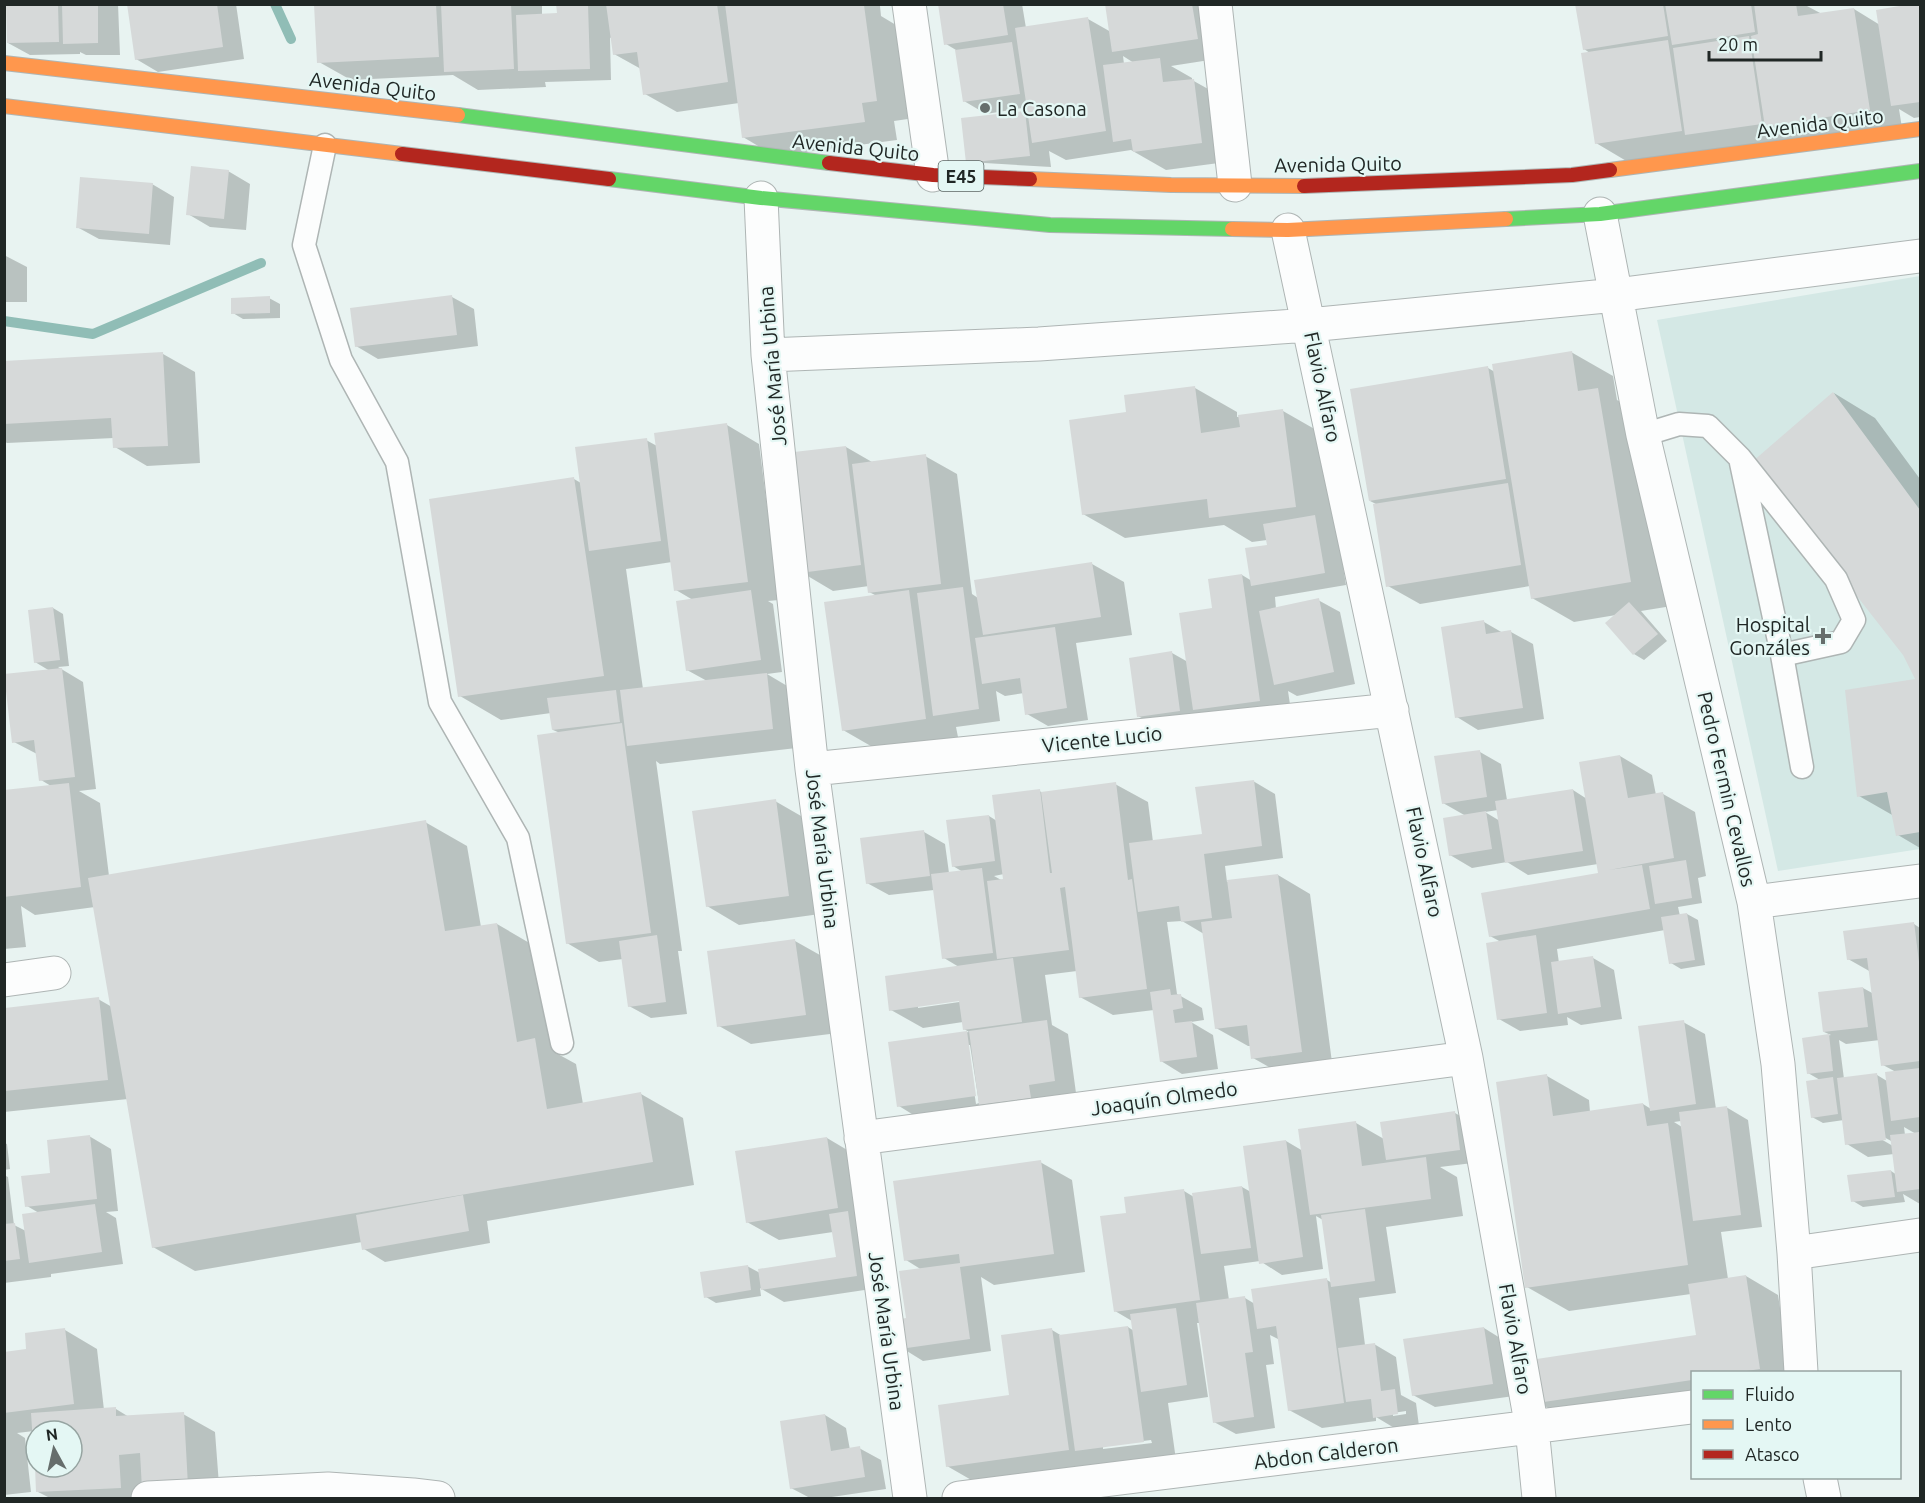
<svg xmlns="http://www.w3.org/2000/svg" width="1925" height="1503" font-family="Ubuntu,sans-serif">
<rect width="100%" height="100%" fill="#e8f3f1"/>
<path fill="#d4e8e5" d="M1920 276V849L1778 871 1657 320Z"/>
<path fill="#0003" fill-rule="evenodd" d="M8 4H118L120 55H86L80 52V54L30 55 8 43Z
M128 4H236L244 59 158 72 136 59Z
M316 4H542V15H558V4H878L880 6 881 16 896 25 908 119 894 121 897 140 775 156 743 137 739 103 677 112 645 94 641 69 614 54 612 37 610 38 611 80 545 82 546 87 478 90 453 75 351 80 319 62Z
M940 4H1022L1026 28 1088 19 1111 32 1107 4H1221L1229 57 1171 66 1192 78V80L1226 99 1234 161 1166 170 1131 150 1066 160 1049 151 1051 167 968 162 1024 112 1030 115 1029 107 986 114 964 101 956 50 946 44ZM1123 56 1134 63 1124 64Z
M1577 4H1814L1807 6 1822 14 1854 9 1880 25 1878 11 1920 5V117L1914 118 1899 109 1902 128 1628 162 1596 143 1590 53 1584 49Z
M228 171 250 184 246 230 210 227 188 214Z
M152 184 174 197 170 245 99 239 77 227Z
M4 255 27 267V302H4Z
M452 297 474 309 478 346 378 359 356 346Z
M269 298 280 304V318L243 319 233 313Z
M1571 352 1613 376 1617 400 1640 413 1672 606 1641 611 1667 641 1644 660 1634 654 1616 615 1574 622 1532 598 1530 586 1420 604 1388 586 1378 505 1370 501 1488 368 1495 372Z
M163 354 195 372 200 463 147 466 115 447 114 438 7 443 4 441V362Z
M1195 388 1237 412V417L1283 411 1325 435 1337 530 1346 585 1275 597 1276 609 1318 600 1340 612 1355 684 1297 696 1288 691 1292 718 1226 728 1200 712 1201 722 1160 728 1138 716 1172 653 1188 662 1214 609 1242 575 1252 581 1269 546 1267 540 1252 542 1224 525 1125 538 1083 514 1128 413Z
M1834 393 1875 418 1920 479V848L1898 835 1894 816 1859 796 1917 681Z
M727 425 759 444 779 600 768 601 773 604 782 672 767 674 799 693 805 747 660 764 656 761 682 951H678L687 1014 651 1018 629 1006 623 959 599 962 567 943 560 733 553 730 551 713 501 720 460 696 574 479 581 483 646 440 657 446ZM672 562 676 590 693 600 687 670 707 681 643 689 626 569Z
M846 447 872 462 925 456 957 474 972 594 978 598 1092 564 1124 582 1132 635 1076 643 1088 720 1048 726 1027 714 1024 693 1005 696 996 691 1000 721 956 727 958 737 876 749 843 730 877 596 869 592V586L833 591 801 572 806 536Z
M53 608 63 614 69 666 58 667 83 682 96 789 79 791 100 803 109 876 425 822 467 846 481 927 497 924 538 948 556 1053 576 1064 583 1104 641 1094 683 1118 694 1185 487 1221 490 1243 385 1262 364 1249 362 1242 195 1271 153 1247 128 1099 4 1112V1009L98 999 112 1007 95 907 35 915 21 906 26 947 4 949V792L51 786 41 780 37 754 14 742 50 671 35 662Z
M1484 622 1503 633 1511 632 1533 644 1544 719 1478 730 1457 717Z
M1480 752 1501 764 1507 800 1573 790 1587 799 1620 756 1652 775 1656 795 1663 794 1695 812 1706 876 1698 878 1702 903 1678 907 1680 916 1687 914 1698 920 1705 965 1681 969 1671 963 1665 930 1557 949 1559 963 1593 958 1614 970 1622 1019 1581 1025 1567 1017 1568 1025 1520 1031 1499 1019 1501 942 1490 936 1600 874 1598 864 1528 875 1507 862 1472 868 1450 855 1466 816 1443 803ZM1498 810 1500 821 1485 812Z
M1253 781 1275 794 1283 858 1225 866 1227 882 1278 875 1310 894 1333 1070 1285 1076 1253 1058 1251 1046H1248L1216 1028 1204 934 1182 921 1167 922 1177 994 1202 1008 1204 1020 1191 1022 1213 1035 1218 1069 1182 1074 1161 1061 1154 1010 1113 1015 1080 997 1077 971 1045 975 1052 1025 1068 1034 1076 1093 920 1119 899 1106 890 1043 969 1032 964 1029 963 1022 923 1028 891 1010 959 967 944 958 934 890 889 895 867 883 924 832 945 844 949 873 963 872 953 866 989 816 997 821 1039 791 1044 793 1115 784 1148 802 1153 842 1203 836ZM1004 874 1003 881 994 876ZM966 998V1001L918 1008V1005ZM967 1045H970L979 1103 976 1104Z
M775 801 808 820 820 914 739 925 707 906Z
M1914 924 1920 928V1132H1918L1920 1134V1204L1903 1194 1905 1202 1863 1207 1853 1201 1891 1171 1897 1175 1894 1154 1868 1157 1847 1144 1844 1120 1823 1123 1812 1117 1820 1080 1808 1073 1804 1039 1831 1035 1824 1032 1863 988 1874 994 1871 972 1848 959ZM1839 1040 1846 1044 1880 1040 1883 1065 1896 1072 1887 1081 1877 1075 1844 1079ZM1904 1127 1916 1134 1905 1135ZM1880 1135 1893 1142V1146L1879 1138Z
M795 941 827 959 838 1033 751 1044 719 1026Z
M1683 1022 1705 1034 1716 1109 1726 1107 1748 1120 1762 1227 1721 1232 1728 1279 1746 1276 1778 1295 1790 1372H1692V1402L1570 1421 1538 1402 1698 1336 1691 1294 1569 1311 1527 1287 1547 1076 1589 1100 1590 1112 1643 1104 1651 1109ZM1681 1121 1682 1127 1674 1122Z
M1455 1113 1476 1125 1481 1162 1440 1167 1457 1177 1463 1216 1386 1227 1396 1293 1359 1298 1365 1345 1374 1344 1396 1357 1401 1395 1416 1403 1419 1426 1396 1429 1376 1417V1421L1322 1428 1289 1410 1280 1340 1270 1335 1274 1364 1266 1365 1275 1428 1236 1434 1214 1422 1200 1323H1197L1208 1397 1168 1403 1176 1460 980 1485 947 1466 1011 1397 1052 1330 1062 1336 1128 1327 1134 1331 1132 1321 1115 1311 1127 1214 1184 1191 1194 1197 1242 1187 1251 1192 1286 1141 1303 1151 1356 1123 1384 1139ZM1316 1216 1323 1220 1332 1283 1327 1280 1255 1304 1245 1298 1229 1300 1224 1266 1260 1261 1282 1275 1323 1269ZM1406 1411V1414L1393 1416V1413ZM1151 1440 1152 1443 1103 1449V1446Z
M89 1136 111 1149 118 1211 106 1212 116 1218 123 1264 51 1274V1277L4 1283V1175L8 1177 14 1225 26 1231 39 1213 27 1206 52 1174Z
M827 1138 859 1157 878 1288 784 1302 760 1288 761 1296 716 1303 706 1297 747 1266 760 1273 837 1258 833 1232 779 1240 747 1222Z
M4 1143 7 1144 10 1169 4 1170Z
M1040 1162 1072 1180 1085 1272 994 1285 981 1277 991 1351 923 1361 902 1348 907 1320 922 1270 906 1260Z
M1484 1328 1505 1341 1514 1396 1435 1407 1413 1395Z
M65 1330 97 1349 104 1410 116 1409 129 1417 183 1414 215 1432 220 1498H50L38 1492 36 1467H72V1431H36V1464L34 1431 17 1433 25 1438 31 1492 4 1495V1353L28 1350Z
M825 1415 846 1428 850 1450 859 1448 881 1460 886 1489 825 1498H810L791 1488Z"/>
<g fill="none" stroke-linecap="round" stroke-linejoin="round">
<path stroke="#90bdb6" stroke-width="10" d="M275 4 291 39
M4 321 93 334 261 263"/>
</g>
<path fill="#d6d9d9" d="M6 4H58L59 42 7 43Z
M62 4H98V43L63 44Z
M127 4H217L223 47 135 60Z
M314 4H436L439 57 317 63Z
M441 4H511L514 69 444 72Z
M556 4H588L590 69 518 71 516 15 557 13Z
M606 4H717L728 82 643 95 637 52 613 55Z
M725 4H850L851 6 864 5 877 101 862 103 865 122 742 138Z
M938 4H1003L1008 35 944 45Z
M1105 4H1192L1198 39 1112 52Z
M1575 4H1663L1668 36 1583 50Z
M1665 4H1751L1755 32 1672 45Z
M1754 4H1796L1798 16 1854 8 1870 110 1765 127 1751 36 1758 34Z
M1911 4H1920V102L1891 106 1876 10Z
M1088 17 1106 131 1032 143 1015 28Z
M1749 36 1762 124 1685 135 1673 48Z
M1668 40 1682 131 1595 144 1581 53Z
M1012 42 1020 94 963 102 955 50Z
M1160 58 1163 82 1194 79 1202 143 1133 152 1131 139 1113 142 1103 65Z
M1025 111 1030 156 966 163 961 118Z
M191 166 229 170 224 219 186 215Z
M80 177 153 183 149 234 76 228Z
M452 295 457 335 355 347 350 308Z
M270 296V313L231 314V298Z
M1572 351 1578 391 1598 388 1631 582 1531 599 1492 364Z
M163 352 168 446 113 448 111 418 4 424V361Z
M1488 366 1506 479 1369 501 1350 389Z
M1195 386 1201 433 1240 427 1238 415 1283 409 1296 507 1209 518 1207 499 1082 515 1069 420 1126 412 1124 395Z
M1833 392 1920 510V832L1896 836 1887 792 1857 797 1845 690 1915 679 1903 655 1752 462Z
M727 423 748 582 674 591 654 433Z
M647 438 661 541 589 551 575 447Z
M846 446 861 565 800 573 795 536 804 535 794 452Z
M926 454 941 584 868 593 852 464Z
M574 477 604 676 458 697 429 499Z
M1508 483 1521 565 1386 587 1373 504Z
M1315 515 1325 573 1251 586 1245 548 1267 545 1263 524Z
M1092 562 1101 617 983 635 974 580Z
M1242 574 1260 701 1193 710 1179 613 1212 608 1208 579Z
M963 587 979 709 933 716 917 593Z
M751 590 761 660 686 671 676 601Z
M909 590 926 719 842 731 824 602Z
M1319 598 1334 672 1274 685 1259 611Z
M1629 602 1658 634 1633 655 1605 623Z
M53 607 60 660 34 663 28 610Z
M1484 620 1486 634 1511 630 1523 708 1455 718 1441 627Z
M1055 627 1067 708 1025 715 1020 678 982 684 975 638Z
M1172 651 1180 711 1137 717 1129 658Z
M62 668 75 777 39 781 34 740 12 743 4 674Z
M767 673 773 729 627 746 620 690Z
M616 690 620 722 552 730 547 698Z
M622 723 651 933 566 944 537 735Z
M1480 750 1487 797 1442 804 1434 756Z
M1620 755 1628 798 1663 792 1674 858 1609 870 1642 865 1650 909 1489 937 1481 893 1598 873 1579 762Z
M1254 780 1262 846 1204 854 1212 918 1181 922 1179 906 1138 912 1129 843 1202 834 1195 787Z
M1116 782 1128 880 1132 879 1147 989 1079 998 1065 887 1060 888 1069 950 997 959 987 881 1003 879 992 795 1040 789 1050 873H1052L1041 792Z
M69 783 81 887 4 897V790Z
M1573 789 1583 851 1505 863 1495 801Z
M776 799 789 896 706 907 692 811Z
M1486 811 1492 849 1449 856 1443 818Z
M989 815 995 861 952 867 946 820Z
M426 820 445 931 497 923 517 1042 535 1038 547 1109 641 1092 653 1162 152 1248 88 878Z
M924 830 930 876 866 884 860 838Z
M1686 860 1692 898 1655 904 1649 866Z
M982 868 993 953 942 959 931 874Z
M1278 874 1302 1052 1251 1059 1247 1025 1215 1029 1201 922 1232 918 1227 880Z
M1687 913 1695 960 1669 964 1661 917Z
M1914 922 1920 970V1061L1881 1066 1867 958 1847 960 1843 931Z
M657 935 666 1002 628 1007 619 941Z
M1536 935 1547 1013 1497 1020 1486 943Z
M795 939 806 1015 717 1027 707 951Z
M1593 956 1601 1007 1558 1014 1551 962Z
M1013 958 1022 1022 963 1030 959 1001 889 1011 885 976Z
M1863 987 1868 1027 1823 1032 1818 992Z
M1170 989 1171 995 1181 994 1183 1008 1173 1010 1175 1023 1192 1021 1197 1057 1160 1062 1150 992Z
M99 997 108 1080 5 1091V1008Z
M1047 1020 1055 1081 1029 1085 1031 1098 979 1105 969 1031Z
M1684 1020 1696 1104 1650 1111 1638 1026Z
M967 1031 976 1096 897 1107 888 1042Z
M1829 1034 1833 1071 1807 1074 1802 1038Z
M1920 1068V1117L1891 1121 1885 1072Z
M1877 1073 1886 1140 1845 1145 1837 1078Z
M1547 1074 1553 1116 1643 1103 1647 1126 1668 1123 1688 1265 1525 1288 1496 1082Z
M1833 1077 1838 1114 1811 1118 1806 1081Z
M1727 1106 1741 1215 1693 1221 1679 1112Z
M1455 1111 1460 1150 1386 1160 1380 1122Z
M1356 1121 1362 1166 1426 1157 1431 1199 1310 1215 1298 1129Z
M1920 1132V1189L1897 1192 1890 1135Z
M90 1135 97 1199 25 1207 21 1176 50 1173 47 1140Z
M827 1137 838 1208 746 1223 735 1151Z
M1286 1140 1303 1257 1259 1264 1243 1146Z
M1041 1160 1054 1254 960 1267 970 1339 900 1349 896 1320 906 1318 899 1271 960 1263 959 1254 904 1261 893 1181Z
M1891 1170 1895 1197 1851 1202 1847 1175Z
M1242 1186 1251 1248 1201 1254 1192 1193Z
M1184 1189 1200 1300 1114 1312 1100 1216 1126 1213 1124 1197Z
M463 1195 469 1231 362 1250 356 1215Z
M95 1204 102 1252 29 1263 22 1214Z
M1365 1209 1375 1281 1331 1287 1321 1215Z
M848 1211 857 1276 761 1290 758 1269 836 1257 829 1214Z
M15 1223 20 1259 4 1261V1224Z
M748 1265 751 1290 704 1298 700 1272Z
M1746 1275 1760 1369 1740 1372H1692V1380L1537 1403 1530 1360 1696 1335 1688 1284Z
M1327 1278 1344 1403 1288 1411 1276 1326 1257 1329 1251 1289Z
M1245 1296 1253 1352 1245 1353 1254 1417 1213 1423 1196 1303Z
M1176 1308 1187 1385 1141 1392 1130 1314Z
M1128 1326 1144 1442 1075 1451 1059 1335Z
M1484 1327 1493 1384 1412 1396 1403 1339Z
M65 1328 74 1404 4 1413V1352L26 1349 25 1333Z
M1052 1328 1069 1450 946 1467 938 1405 1009 1395 1001 1335Z
M1375 1343 1381 1391 1395 1389 1398 1414 1373 1418 1371 1399 1346 1402 1338 1348Z
M116 1407V1416L184 1412 188 1486 142 1489 140 1453 119 1455 121 1488 36 1492 35 1467H72V1431H36V1459H34L31 1413Z
M825 1414 831 1451 860 1446 865 1477 790 1489 780 1421Z"/>
<g fill="none" stroke-linecap="round" stroke-linejoin="round">
<defs>
<path id="lane" d="M325 145 304 245 341 360 397 462 440 702 518 838 562 1043
M1643 435 1679 424 1708 426 1740 458 1836 579 1854 620 1841 642 1782 655
M1741 463 1782 655 1802 767"/>
<path id="street" d="M909 4 933 175
M1215 4 1235 185
M761 198 768 355 812 769 910 1498
M1600 214 1643 435 1754 902 1778 1064 1794 1253 1801 1372
M1288 230 1466 1058 1532 1428 1539 1498
M768 355 1039 344 1309 325 1616 295 1920 256
M812 769 1392 710
M1754 902 1920 881
M4 980 54 973
M861 1138 1466 1058
M1794 1253 1920 1235
M1820 1478 1824 1498
M148 1498 328 1489 413 1495 438 1498
M959 1498 1692 1407"/>
<path id="fast" d="M458 115 829 163
M609 179 761 198 1050 225 1232 229
M1506 219 1600 214 1920 171"/>
<path id="slow" d="M4 63 458 115
M4 106 402 154
M1610 170 1920 129
M1030 179 1171 185 1304 186
M1232 229 1288 230 1506 219"/>
<path id="jam" d="M402 154 609 179
M829 163 933 175 1030 179
M1304 186 1572 175 1610 170"/>
</defs>
<use href="#lane" stroke="#aeb5b4" stroke-width="25"/>
<use href="#street" stroke="#aeb5b4" stroke-width="35"/>
<use href="#fast" stroke="#aeb5b4" stroke-width="16"/>
<use href="#slow" stroke="#aeb5b4" stroke-width="16"/>
<use href="#jam" stroke="#aeb5b4" stroke-width="16"/>
<use href="#lane" stroke="#fcfdfd" stroke-width="22"/>
<use href="#street" stroke="#fcfdfd" stroke-width="33"/>
<use href="#fast" stroke="#63d668" stroke-width="14"/>
<use href="#slow" stroke="#ff974d" stroke-width="14"/>
<use href="#jam" stroke="#b3261e" stroke-width="14"/>
</g>
<g fill="#666e6c" stroke="#e4f7f4" stroke-width="2">
<circle cx="985" cy="108" r="6"/>
<path d="M1820 627h6v6h6v6h-6v6h-6v-6h-6v-6h6z"/>
</g>
<g text-anchor="middle" dominant-baseline="central" stroke-width="4.5" stroke-linejoin="round" paint-order="stroke">
<rect fill="#e4f7f4" stroke="#5b6563" stroke-width="1.5" x="938.5" y="161" width="45" height="30" rx="4.5"/>
<g font-size="18" font-weight="bold" fill="#202725">
<text x="961" y="176">E45</text>
</g>
<g font-size="20" fill="#202725" stroke="#e4f7f4">
<text transform="translate(373 86) rotate(7)">Avenida Quito</text>
<text transform="translate(1820 123) rotate(-7)">Avenida Quito</text>
<text transform="translate(856 147) rotate(6)">Avenida Quito</text>
<text transform="translate(1338 164) rotate(-1)">Avenida Quito</text>
<text transform="translate(772 366) rotate(-95)">José María Urbina</text>
<text transform="translate(1323 387) rotate(78)">Flavio Alfaro</text>
<text transform="translate(1102 739) rotate(-6)">Vicente Lucio</text>
<text transform="translate(1727 789) rotate(77)">Pedro Fermin Cevallos</text>
<text transform="translate(823 849) rotate(83)">José María Urbina</text>
<text transform="translate(1425 862) rotate(78)">Flavio Alfaro</text>
<text transform="translate(1164 1098) rotate(-8)">Joaquín Olmedo</text>
<text transform="translate(887 1331) rotate(82)">José María Urbina</text>
<text transform="translate(1516 1339) rotate(80)">Flavio Alfaro</text>
<text transform="translate(1326 1453) rotate(-7)">Abdon Calderon</text>
</g>
<g font-size="20" fill="#202725" stroke="#e4f7f4" text-anchor="start">
<text x="997" y="108">La Casona</text>
<text x="1810" y="624" text-anchor="end">Hospital<tspan x="1810" dy="23">Gonzáles</tspan></text>
</g>
</g>
<rect width="1925" height="1503" fill="none" stroke="#202725" stroke-width="12"/>
<rect x="1691" y="1371" width="210" height="108" fill="#e4f7f4" stroke="#96a4a1" stroke-width="1.5"/>
<rect x="1703" y="1390" width="30" height="9" fill="#63d668" stroke="#96a4a1" stroke-width="1.5"/>
<text x="1745" y="1401" font-size="18" fill="#202725">Fluido</text>
<rect x="1703" y="1420" width="30" height="9" fill="#ff974d" stroke="#96a4a1" stroke-width="1.5"/>
<text x="1745" y="1431" font-size="18" fill="#202725">Lento</text>
<rect x="1703" y="1450" width="30" height="9" fill="#b3261e" stroke="#96a4a1" stroke-width="1.5"/>
<text x="1745" y="1461" font-size="18" fill="#202725">Atasco</text>
<g transform="translate(54 1449) rotate(352)"><circle r="28" fill="#e4f7f4" stroke="#96a4a1" stroke-width="1.5"/>
<path d="M0-4.5L10 22L0 15L-10 22Z" fill="#666e6c"/>
<text y="-9" font-size="16" font-weight="bold" text-anchor="middle" fill="#202725">N</text>
</g>
<path d="M1709 51v9h112v-9" fill="none" stroke="#202725" stroke-width="3"/>
<text x="1718" y="51" font-size="18" fill="#202725" stroke="#e4f7f4" stroke-width="4.5" paint-order="stroke">20 m</text>
</svg>
